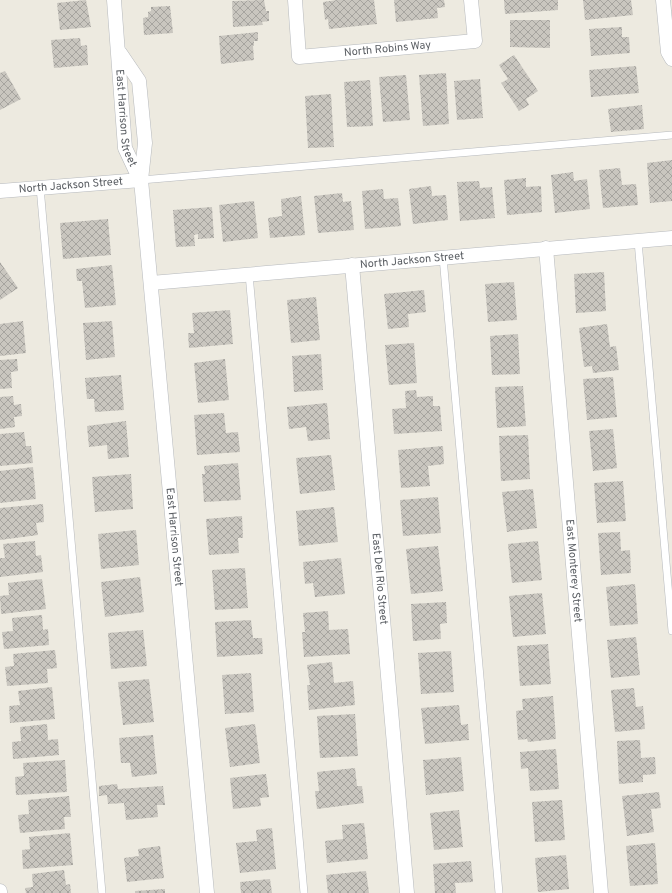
<svg xmlns="http://www.w3.org/2000/svg" width="672" height="893" font-family="Overpass,sans-serif">
<defs>
<pattern id="building-cross-hatch" width="8" height="8" patternUnits="userSpaceOnUse"><rect width="8" height="8" fill="#c9c6bf"/><path d="M0 0l8 8M0 8l8-8" fill="none" stroke="#a6a49f"/></pattern>
</defs>
<rect width="100%" height="100%" fill="#edeae0"/>
<path fill="url(#building-cross-hatch)" d="M86 0 91 27 60 30 57 3Z
M264 0 266 11H269V21L262 22 263 25 233 27 232 1Z
M337 0H374L377 24 329 29 328 19 325 20 323 2Z
M394 0H444L445 7 437 8 438 18 396 22Z
M504 0H558V10L505 14Z
M583 0H631L633 15 585 20Z
M170 6 173 33 144 35 143 18 148 17V12L151 11V7Z
M510 20H550V48L510 47Z
M622 27V37H629L630 53 591 56 589 29Z
M258 32V41H254V45L253 46 254 60 221 64 219 36Z
M80 38 81 46 87 45 88 65 54 68 51 40Z
M514 55 538 91 526 99 529 105 519 111 501 83 508 79 499 65Z
M636 66 639 93 591 97 589 70Z
M5 71 21 99 0 110V73Z
M446 73 449 124 423 126 419 75Z
M406 75 410 120 383 122 379 77Z
M480 79 483 118 457 120 454 81Z
M370 80 373 126 347 127 344 82Z
M331 94 334 147 308 148 305 96Z
M642 105 644 129 611 132 608 109Z
M672 160V201L650 203 647 163Z
M620 168 622 185 636 184 638 205 603 208 599 170Z
M573 172 574 181 587 179 590 209 555 213 551 175Z
M526 178V187L541 186 542 212 507 215 504 180Z
M479 181 480 188 492 187 495 218 460 221 457 182Z
M431 186 432 196 446 195 448 220 413 224 409 189Z
M383 189 384 199 398 198 401 226 365 229 362 191Z
M342 193 343 202 351 201 354 230 318 233 314 196Z
M301 196 305 235 270 238 268 218 282 216 281 199Z
M254 201 258 238 223 242 219 205Z
M212 207 214 238 198 239V234L194 235 195 246 176 247 173 210Z
M108 219 111 255 63 259 60 223Z
M0 262 18 288 0 300Z
M112 265 116 305 85 308 82 281H77L76 269Z
M604 272 606 311 576 313 574 274Z
M514 282 517 320 488 322 485 284Z
M424 290 426 312 408 314 409 327 388 329 384 294Z
M316 297 320 340 291 343 287 300Z
M230 310 233 344 189 348 188 333H194L192 313Z
M23 321 26 353 0 356V324Z
M112 321 115 357 86 360 83 323Z
M607 324 610 347 616 346 619 370 593 373 592 366 584 367 579 328Z
M518 334 520 374 492 375 490 336Z
M414 343 417 383 389 385 385 345Z
M321 354 323 390 294 392 292 356Z
M17 359 18 371 11 372 12 388 0 389V360Z
M225 359 229 400 198 403 194 363Z
M121 375 124 410 95 412 94 399H87L85 378Z
M613 377 617 417 587 420 583 379Z
M523 386 526 426 497 428 495 387Z
M416 390 417 397 433 396V406H440L442 431 394 434 392 409 406 408 405 391Z
M13 396 14 405 21 404 22 416 14 417 15 427 0 429V397Z
M327 403 330 439 308 441 306 427 289 429 287 407Z
M224 413 226 433 238 432 240 452 197 455 194 415Z
M126 421 129 457 108 459 107 445 89 447 87 426Z
M613 429 617 468 593 471 589 431Z
M24 432 26 446H31L33 463 0 466V434Z
M528 435 530 479 501 481 499 436Z
M443 446 444 464 428 466 430 486 401 488 398 450Z
M331 455 335 490 300 494 296 458Z
M238 463 241 500 204 502 202 474H205L204 466Z
M33 467 36 499 0 503V471Z
M131 474 133 509 95 512 92 477Z
M623 481 626 521 597 523 594 483Z
M533 489 537 528 507 532 502 492Z
M438 497 441 533 403 536 400 500Z
M43 504 44 522 36 523 38 535 0 540V508Z
M334 507 338 542 299 546 296 511Z
M242 516 243 538H238L239 553 209 555 206 519Z
M136 530 139 565 101 569 98 534Z
M620 532 621 551 630 550 631 573 601 575 598 533Z
M35 541 36 556 41 555 43 572 0 577V558H5L3 544Z
M538 541 542 580 512 583 508 544Z
M438 546 443 591 411 594 406 549Z
M341 558 345 594 315 597 313 583 305 584 303 562Z
M245 568 248 608 215 610 212 570Z
M140 577 144 612 105 617 101 582Z
M42 579 46 609 1 614 0 596 9 595 8 583Z
M635 584 638 624 610 626 606 587Z
M542 593 546 634 513 637 509 596Z
M446 602 447 623 440 624 441 639 413 641 411 604Z
M328 611 329 630 348 629 350 654 304 657 302 632H305L303 613Z
M42 615 43 630 48 629 49 645 4 649 2 632 13 631 12 618Z
M251 620 253 638H262L263 654 217 657 215 622Z
M143 630 147 666 111 669 108 633Z
M636 637 640 675 611 678 607 640Z
M548 644 551 684 520 686 517 646Z
M55 650 57 668 47 669 48 683 7 686 5 667 14 666 13 654Z
M451 651 454 692 421 694 418 653Z
M332 662 334 683 353 681 355 705 309 710 307 685H310L307 665Z
M251 673 254 712 225 714 222 675Z
M149 679 154 722 123 725 118 682Z
M52 687 55 719 10 723 9 706 20 705 18 691Z
M634 688 636 707 643 706 645 729 615 732 611 690Z
M553 696 556 739 528 742 527 739 518 740 516 711 523 710 522 699Z
M459 705 461 725 468 724 469 740 425 744 421 708Z
M355 714 358 756 320 758 317 716Z
M47 724 48 740 58 739 59 755 13 759 12 742 21 741 20 727Z
M255 724 260 763 230 767 225 728Z
M153 735 157 774 132 777 130 763H121L119 738Z
M640 740 641 758 655 757 656 774 643 775V782L619 784 617 741Z
M556 749 559 789 530 791 528 768 521 769 520 752Z
M461 757 464 791 426 795 423 760Z
M65 760 67 792 16 795 15 777 24 776 23 763Z
M355 768 357 786H362L364 803 317 809 315 791H319L317 772Z
M266 774 269 797 260 798 261 806 233 809 230 778Z
M117 784 118 789 163 786 165 805H157L158 817 126 820 124 803 108 804 107 795 99 796V786Z
M659 792 661 808 651 809 654 832 627 836 622 796Z
M69 796 71 817H64L65 829 20 833 18 815 29 814 28 800Z
M562 800 565 840 535 842 532 802Z
M459 810 463 847 434 850 430 813Z
M364 823 368 859 327 863 325 841 343 839 342 825Z
M272 828 276 869 240 873 236 843 257 841 256 830Z
M70 833 73 865 23 869 22 850 30 849 29 837Z
M655 843 658 884 630 886 626 846Z
M160 846 164 878 127 882 124 858 139 856 138 849Z
M566 855 569 889 538 892 535 858Z
M471 861 473 882 455 883 456 893H435L433 864Z
M64 870 66 885 70 884 71 893H26L25 888 33 887 32 874Z
M366 871 369 893H328L326 875Z
M270 879 272 893H241L240 882Z
M165 889V893H135V891Z"/>
<g fill="none" stroke-linecap="round" stroke-linejoin="round">
<defs>
<path id="lane" d="M141 180 672 135
M40 187 102 893
M638 241 672 631
M443 257 499 893
M249 274 304 893"/>
<g id="street">
<path id="s1" d="M114 0 125 148 140 180"/>
<path id="s2" d="M295 0 299 57 475 41 471 0"/>
<path d="M663 0 668 52 672 59"/>
<path id="s3" d="M120 53 139 81 145 143 141 180 207 893"/>
<path id="s4" d="M0 191 141 180"/>
<path id="s5" d="M546 248 601 893"/>
<path id="s6" d="M352 265 407 893"/>
<path id="s7" d="M151 283 672 238"/>
<path d="M0 891V893"/>
</g>
</defs>
<use href="#lane" stroke="#b6b9bd" stroke-width="8"/>
<use href="#street" stroke="#b6b9bd" stroke-width="15"/>
<use href="#lane" stroke="#fff" stroke-width="7"/>
<use href="#street" stroke="#fff" stroke-width="14"/>
</g>
<g text-anchor="middle" dominant-baseline="central" stroke-width="3.5" stroke-linejoin="round" paint-order="stroke">
<g font-size="11" fill="#595d62" stroke="#fff">
<text stroke="none"><textPath href="#s2" startOffset="146">North Robins Way</textPath></text>
<text stroke="none"><textPath href="#s1" startOffset="119">East Harrison Street</textPath></text>
<text stroke="none"><textPath href="#s4" startOffset="71">North Jackson Street</textPath></text>
<text stroke="none"><textPath href="#s7" startOffset="262">North Jackson Street</textPath></text>
<text stroke="none"><textPath href="#s3" startOffset="492">East Harrison Street</textPath></text>
<text stroke="none"><textPath href="#s5" startOffset="324">East Monterey Street</textPath></text>
<text stroke="none"><textPath href="#s6" startOffset="315">East Del Rio Street</textPath></text>
</g>
</g>
</svg>
